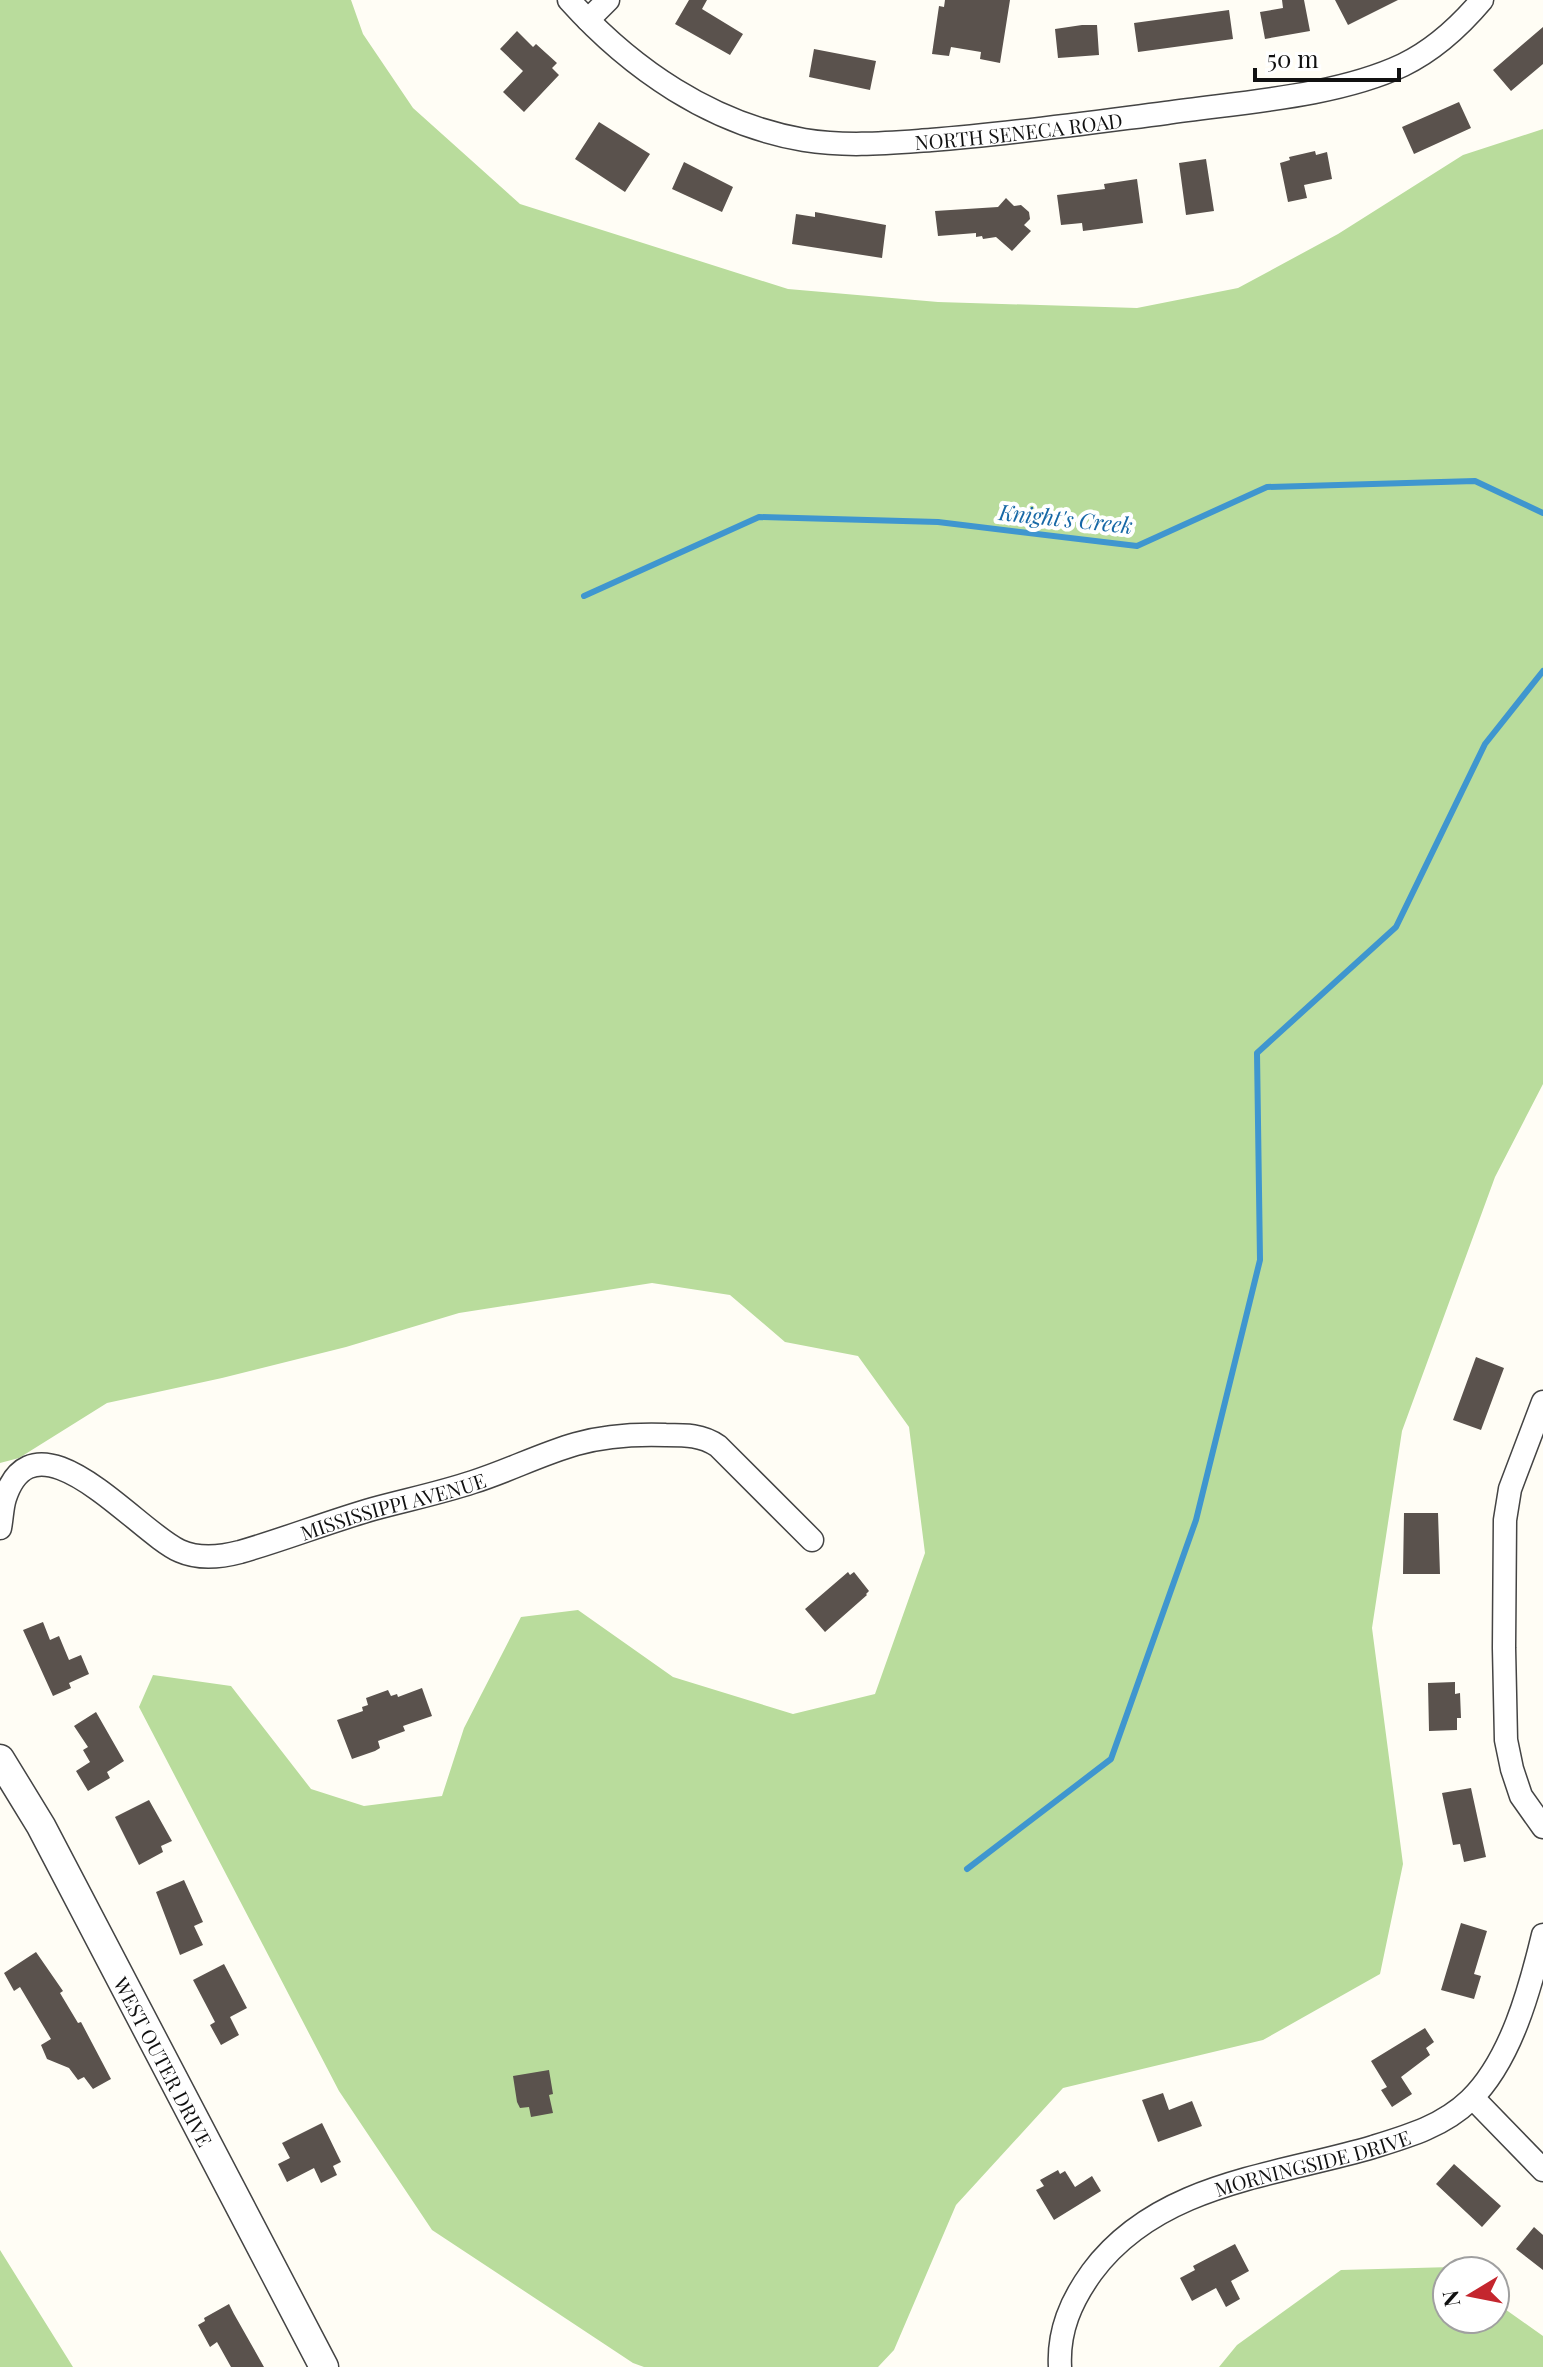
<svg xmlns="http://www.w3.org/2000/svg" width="1543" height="2367" font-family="'Playfair Display',serif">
<rect width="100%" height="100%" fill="#fffdf5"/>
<path fill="#b9dc9c" d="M0 0H351L363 34 413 108 520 204 788 289 938 302 1137 308 1238 288 1338 234 1463 155 1543 129V1084L1495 1177 1402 1431 1372 1628 1403 1864 1380 1974 1263 2040 1063 2088 956 2205 894 2350 878 2367H644L633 2363 432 2230 339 2091 139 1707 153 1675 231 1686 311 1789 364 1806 442 1796 464 1728 521 1617 578 1610 673 1677 793 1714 875 1694 925 1553 909 1427 858 1356 785 1342 730 1295 652 1283 459 1313 346 1347 222 1378 107 1403 19 1458 0 1463Z
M0 2250 73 2367H0Z
M1452 2267 1457 2271H1447V2319H1495V2302L1543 2336V2367H1219L1237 2345 1341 2270Z"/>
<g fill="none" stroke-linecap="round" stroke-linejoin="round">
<path stroke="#3f96cf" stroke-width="6" d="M584 596 759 517 938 522 1137 546 1267 487 1475 481 1543 513
M967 1869 1111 1759 1196 1520 1260 1260 1257 1053 1396 927 1485 744 1543 671"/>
</g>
<path fill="#5a524d" d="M689 0H707L702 9 743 34 730 55 675 24Z
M945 0H1010L1000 63 980 59 981 52 951 47 949 56 932 54 939 6 944 7Z
M1282 0H1304L1310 31 1265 39 1260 12 1283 8Z
M1335 0H1398L1348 25Z
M1229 10 1233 39 1138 52 1134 23Z
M1082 25H1097L1099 55 1058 58 1055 29Z
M1543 27V64L1511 91 1493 70Z
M517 31 533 47 536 44 557 63 552 68 559 75 524 112 503 92 523 71 500 49Z
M814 49 876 61 870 90 809 77Z
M1459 102 1471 128 1414 154 1402 127Z
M599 122 650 154 625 192 575 159Z
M1315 151 1316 155 1327 152 1332 179 1304 185 1307 198 1288 202 1280 163 1290 160 1289 157Z
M1206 159 1214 211 1186 215 1179 163Z
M684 162 733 187 722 212 672 189Z
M1137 179 1143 223 1083 231 1082 223 1061 225 1057 195 1105 189 1104 184Z
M1006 198 1014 206 1021 205 1029 212 1030 219 1024 225 1031 231 1012 251 996 237 983 239 982 236 976 237V233L938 236 935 211 998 207Z
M815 212 886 225 882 258 792 244 796 214 815 217Z
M1476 1357 1504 1368 1481 1430 1453 1420Z
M1404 1513H1438L1440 1574H1403Z
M848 1572 850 1575 854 1572 869 1591 866 1594 867 1595 825 1632 805 1609Z
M43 1622 50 1640 59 1636 69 1660 81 1655 89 1674 69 1683 71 1688 53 1696 23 1630Z
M1455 1682V1694L1460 1693 1461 1718H1457V1730L1429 1731 1428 1683Z
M422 1688 432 1716 403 1726 405 1731 378 1741 380 1748 375 1751 352 1759 337 1720 363 1711 362 1707 368 1705 366 1698 388 1690 391 1696 397 1694 398 1697Z
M96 1712 124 1761 107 1772 110 1778 88 1791 76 1771 90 1762 83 1750 88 1747 74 1726Z
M1471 1788 1486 1857 1464 1862 1460 1844 1453 1845 1442 1793Z
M149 1800 172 1841 161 1846 163 1852 139 1865 115 1817Z
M184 1880 203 1922 194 1926 203 1945 180 1955 156 1892Z
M1461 1923 1487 1931 1474 1974 1481 1976 1474 1999 1441 1990Z
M36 1952 63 1991 60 1993 78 2023 81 2022 111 2079 93 2089 84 2077 78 2080 69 2068 47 2059 41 2045 51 2039 20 1987 14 1991 4 1973Z
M224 1964 247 2008 230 2017 239 2035 221 2045 210 2025 215 2022 193 1980Z
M1425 2028 1434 2042 1426 2048 1430 2055 1401 2077 1412 2094 1392 2107 1381 2090 1387 2087 1371 2061Z
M549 2070 553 2094 549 2095 553 2113 531 2117 529 2107 520 2108 517 2102 513 2076Z
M1163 2093 1169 2110 1192 2101 1202 2126 1158 2142 1142 2100Z
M322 2123 341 2162 333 2166 337 2175 321 2183 314 2168 287 2182 278 2164 290 2158 282 2143Z
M1454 2164 1501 2206 1482 2227 1436 2184Z
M1058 2170 1060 2174 1065 2171 1075 2187 1092 2176 1101 2191 1054 2220 1036 2190 1044 2186 1040 2180Z
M1534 2227 1543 2235V2270L1516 2249Z
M1235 2244 1249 2271 1231 2281 1240 2299 1226 2307 1216 2288 1192 2301 1180 2278 1195 2270 1193 2266Z
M229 2304 234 2314 264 2367H231L217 2342 210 2347 198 2325 205 2321 204 2318Z"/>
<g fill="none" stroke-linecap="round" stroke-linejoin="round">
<defs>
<g id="minor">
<path id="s1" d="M569 0C631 69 711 124 804 140 847 147 888 143 931 140 1010 134 1088 123 1166 113 1241 102 1335 97 1403 65 1434 50 1460 26 1482 0"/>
<path d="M588 20 608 0"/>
<path d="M1543 1402 1510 1489 1505 1520 1504 1648 1506 1740 1512 1769 1521 1796 1543 1827"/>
<path id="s2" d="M0 1528C2 1518 2 1507 5 1498 36 1405 138 1533 180 1551 198 1559 221 1557 240 1552 285 1539 328 1522 373 1509 406 1500 440 1493 473 1482 508 1471 541 1454 576 1444 604 1436 637 1434 666 1435 686 1435 702 1435 718 1446L812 1540"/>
<path d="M1473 2098 1543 2170"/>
<path id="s3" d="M1060 2367C1058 2331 1071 2301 1092 2272 1158 2183 1275 2176 1373 2147 1409 2136 1443 2126 1470 2100 1511 2060 1530 1989 1543 1935"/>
</g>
<g id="tertiary">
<path id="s4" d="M0 1759 41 1826 324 2367"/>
</g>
</defs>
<use href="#minor" stroke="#444" stroke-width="25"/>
<use href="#tertiary" stroke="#444" stroke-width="31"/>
<use href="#minor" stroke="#fff" stroke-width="22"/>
<use href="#tertiary" stroke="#fff" stroke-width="28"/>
</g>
<g text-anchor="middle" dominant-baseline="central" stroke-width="8" stroke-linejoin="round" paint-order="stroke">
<g font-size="20" fill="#111" stroke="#fff">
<text stroke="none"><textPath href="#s1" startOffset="494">NORTH SENECA ROAD</textPath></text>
<text stroke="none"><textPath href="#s2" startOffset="470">MISSISSIPPI AVENUE</textPath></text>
<text stroke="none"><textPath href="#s4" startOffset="344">WEST OUTER DRIVE</textPath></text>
<text stroke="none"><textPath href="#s3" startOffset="354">MORNINGSIDE DRIVE</textPath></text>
</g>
<g font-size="22" font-style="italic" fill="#1768a6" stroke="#fff">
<text transform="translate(1066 518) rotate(6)">Knight's Creek</text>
</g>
</g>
<g transform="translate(1471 2295) rotate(260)"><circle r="38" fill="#ffffff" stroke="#a0a0a0" stroke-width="2"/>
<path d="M0-6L14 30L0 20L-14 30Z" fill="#c4262e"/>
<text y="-12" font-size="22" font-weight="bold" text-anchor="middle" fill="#111111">N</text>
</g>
<path d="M1255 68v12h144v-12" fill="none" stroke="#111111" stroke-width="4"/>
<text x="1267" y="68" font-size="24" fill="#111111" stroke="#ffffff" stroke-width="6" paint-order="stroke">50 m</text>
</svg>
